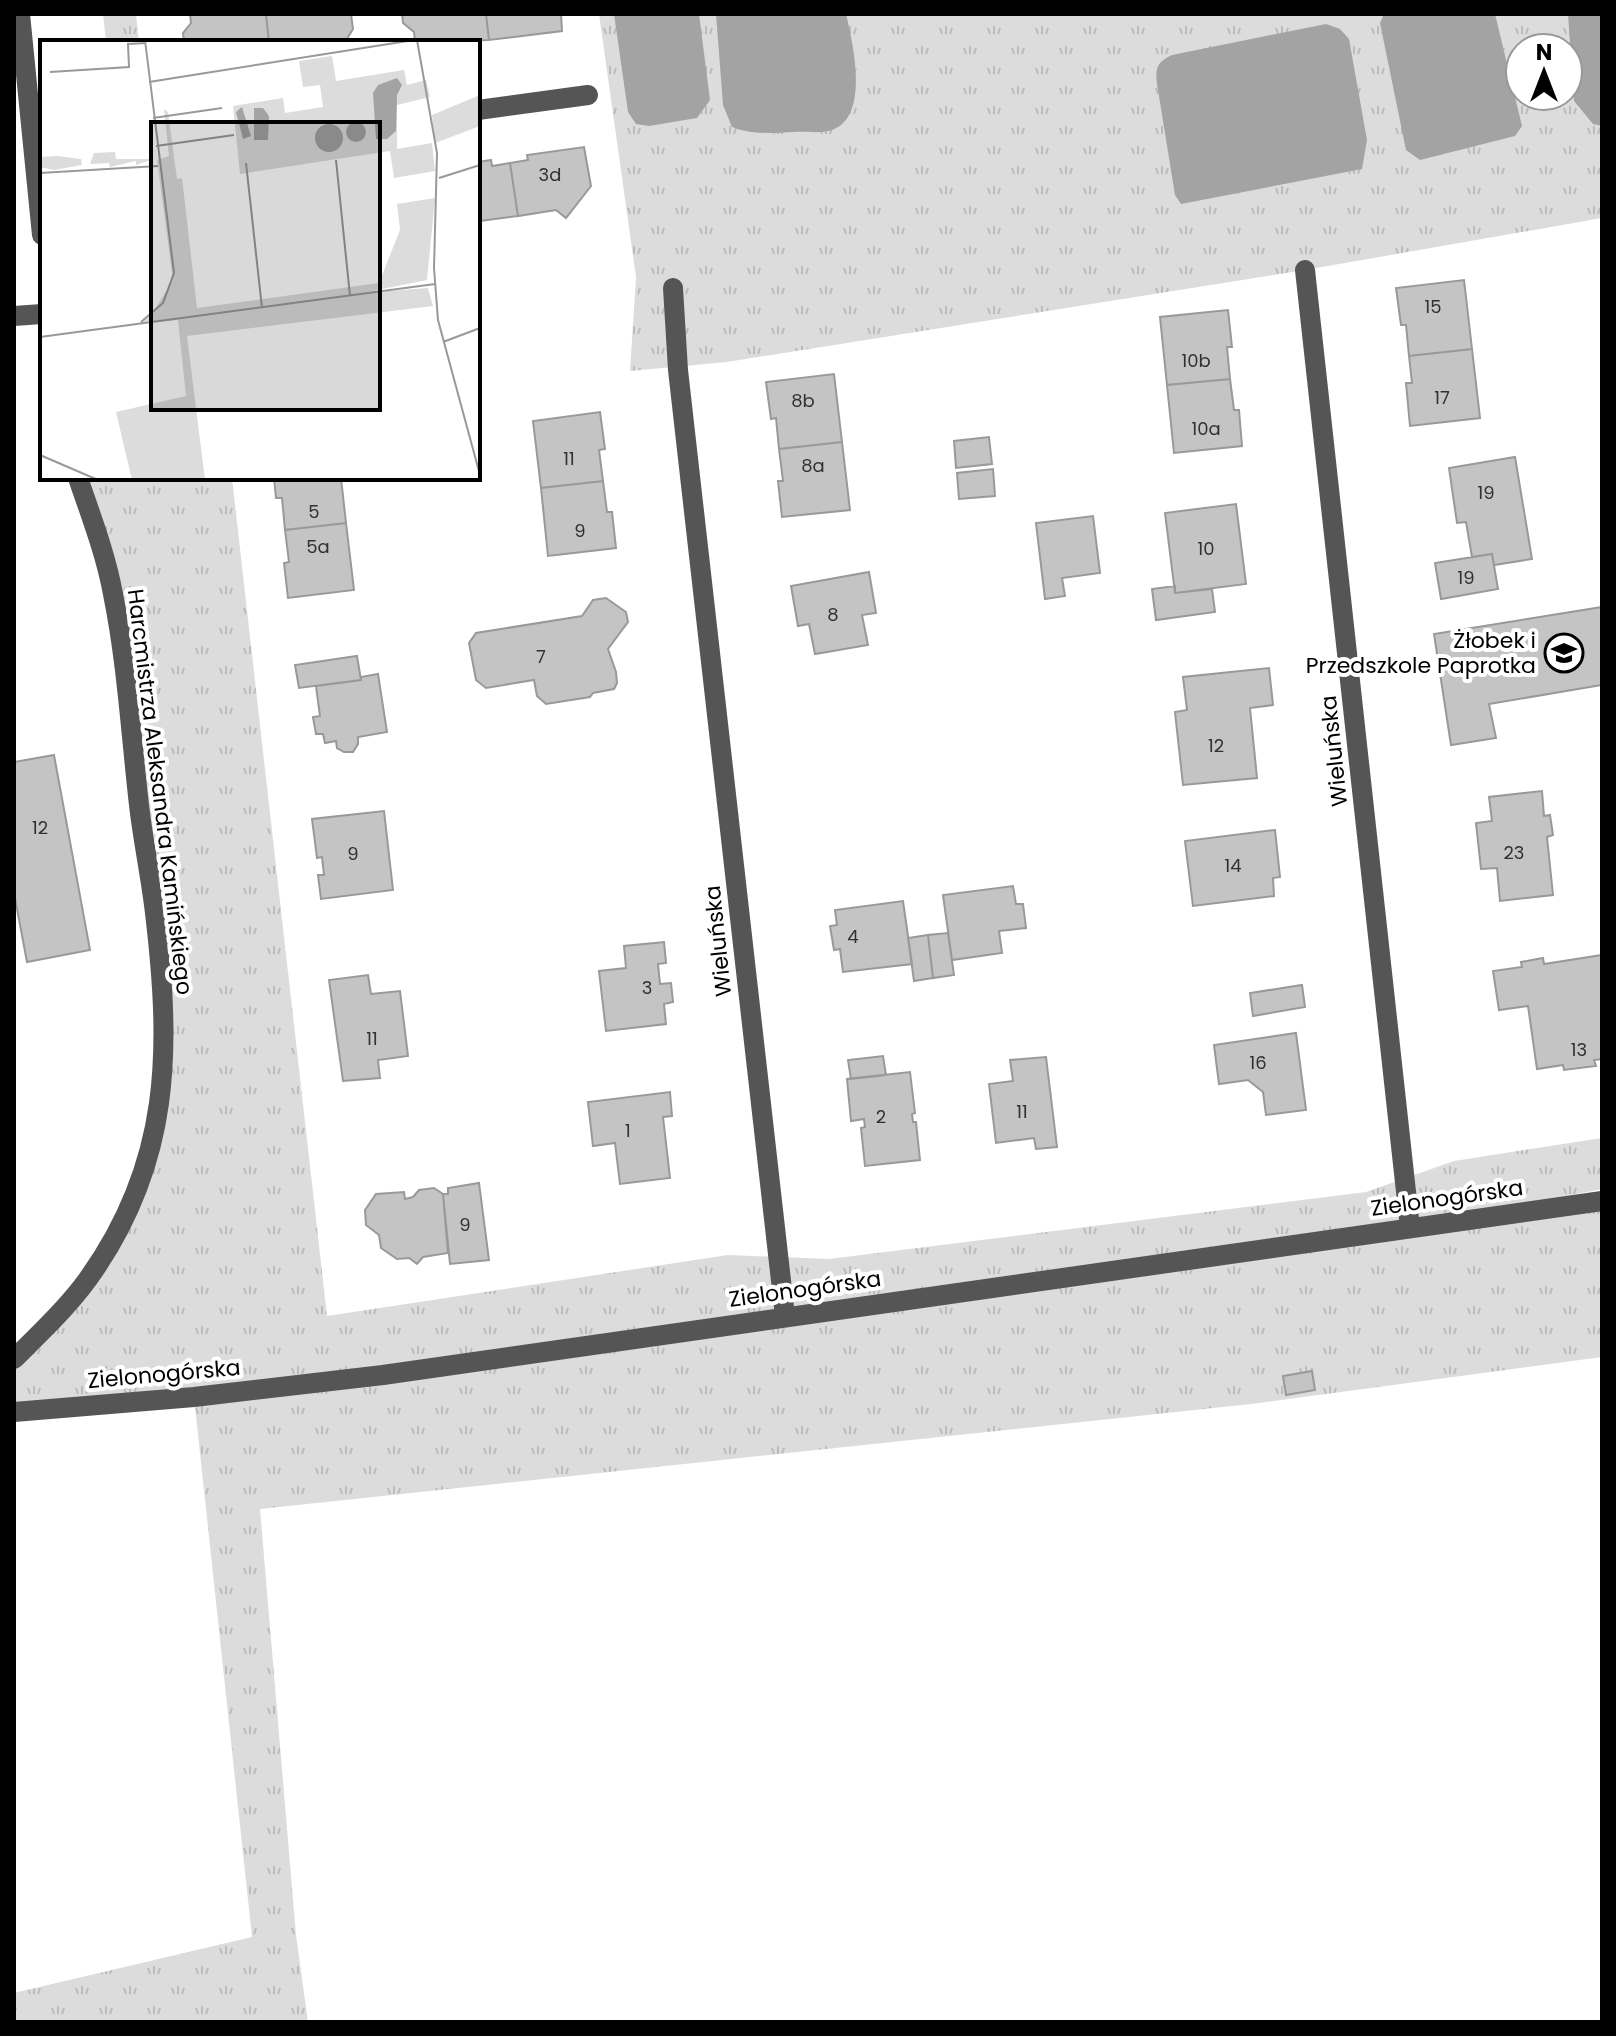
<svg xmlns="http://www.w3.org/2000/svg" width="1616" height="2036" font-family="Poppins,sans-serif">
<defs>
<pattern id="grass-tufts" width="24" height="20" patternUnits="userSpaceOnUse" patternTransform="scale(2)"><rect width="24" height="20" fill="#dcdcdc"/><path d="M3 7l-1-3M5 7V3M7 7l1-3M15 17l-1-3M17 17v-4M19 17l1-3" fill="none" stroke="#bbb"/></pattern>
</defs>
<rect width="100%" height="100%" fill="#fff"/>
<path fill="url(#grass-tufts)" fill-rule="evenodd" d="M103 14H136L139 42H106Z
M599 14H1602V218L1305 270 727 362 630 371 636 277ZM1520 48H1568V96H1520Z
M78 478H232L327 1316 728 1255 829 1259 1366 1192 1454 1161 1602 1138V1189L1421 1225 1602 1209V1357L1251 1404 260 1509 296 1935 308 2022H14V1993L252 1937 194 1397 14 1412V1359L55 1319 131 1202 164 1066 123 649Z"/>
<path fill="#a3a3a3" d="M614 14H699L710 100 697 118 649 126 636 124 628 112Z
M716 14H846C853 43 870 117 832 130 822 134 805 131 794 132 772 133 753 135 732 127L723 105Z
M1390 14H1495L1522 126 1515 136 1420 160 1406 150 1380 23 1383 16Z
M1568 14H1602V126L1593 124 1574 101Z
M1326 24 1340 29 1349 39 1367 140 1362 169 1181 204 1175 195 1157 84C1155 68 1157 62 1172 55Z"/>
<path fill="#c4c4c4" stroke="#999" stroke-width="2" d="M190 14H266L269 42H184L183 33 191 23Z
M266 14H351L353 29 345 42H269Z
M402 14H486L489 40 415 42 414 32 403 23Z
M486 14H561L562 31 489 40Z
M584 147 591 186 566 218 556 210 518 216 510 163 528 160 527 155Z
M491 160 492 166 510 163 518 216 480 221 478 224V162Z
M1464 280 1472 349 1409 356 1406 325H1401L1396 288Z
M1228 310 1232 347H1227L1230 379 1167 385 1160 317Z
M1472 349 1480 418 1410 426 1406 383H1412L1409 356Z
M834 374 842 442 779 449 776 418 771 419 766 382Z
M1230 379 1234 410H1239L1242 446 1174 453 1167 385Z
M600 412 605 449 599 450 603 481 541 488 533 421Z
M989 437 992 464 956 468 954 441Z
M842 442 850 510 782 517 778 481H783L779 449Z
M1515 457 1532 559 1494 565 1492 554 1472 557 1466 522 1457 523 1449 468Z
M993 469 995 496 959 499 957 473Z
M274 478H341L346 523 285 530 282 498H276Z
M603 481 607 512H612L616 548 548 556 541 488Z
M1236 504 1246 584 1175 593 1165 513Z
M1093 516 1100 573 1062 578 1065 596 1045 599 1036 523Z
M346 523 354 590 288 598 284 563 289 562 285 530Z
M1492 554 1498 589 1441 599 1435 563Z
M869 572 876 613 862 615 868 645 815 654 809 624 798 626 791 586Z
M1175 586V593L1212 589 1215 612 1156 620 1152 589Z
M606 598 626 612 628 622 608 649 616 672 617 683 614 689 593 693 590 697 546 704 537 696 534 680 486 688 476 680 469 643 476 633 582 616 593 600Z
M1602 607V685L1489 704 1496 738 1451 745 1434 634Z
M357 656 361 680 299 688 295 665Z
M1269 668 1273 705 1250 708 1257 778 1183 785 1175 712 1187 710 1183 677Z
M378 674 387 732 358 737V744L353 752H344L337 748 336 741 325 743 323 734H316L313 717 320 716 316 686 361 680V677Z
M54 755 90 950 27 962 14 893V762Z
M1542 791 1544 816 1550 815 1553 835 1547 837 1553 895 1500 901 1497 868 1481 869 1476 823 1492 821 1489 797Z
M384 811 393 890 321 899 318 875H324L322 857 317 858 312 819Z
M1275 830 1280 877 1273 878 1274 896 1193 906 1185 841Z
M1013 886 1016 904H1023L1026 928 999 931 1002 953 952 960 943 895Z
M903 901 912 964 843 972 840 949 834 950 830 926 837 925 835 910Z
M948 933 954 975 933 978 928 935Z
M928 935 933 978 914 981 908 938Z
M664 942 666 963 658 964 660 984 671 983 673 1002 664 1004 666 1024 606 1031 599 971 626 968 624 946Z
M1602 955V1059L1594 1060 1596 1066 1564 1070 1563 1065 1537 1069 1528 1006 1499 1010 1493 971 1522 967 1521 962 1543 958 1544 964Z
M368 975 371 994 400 991 408 1056 378 1060 380 1078 343 1081 329 980Z
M1302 985 1305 1007 1253 1016 1250 993Z
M1296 1033 1306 1110 1266 1115 1263 1092 1248 1080 1219 1084 1214 1045Z
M883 1056 886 1075 851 1079 848 1060Z
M1046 1057 1057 1147 1036 1149 1034 1138 996 1143 989 1084 1013 1081 1010 1060Z
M910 1072 915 1113 912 1114 913 1122H916L920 1160 865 1166 861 1128 865 1127 864 1119 851 1121 847 1079Z
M670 1092 672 1116 663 1117 670 1178 620 1184 615 1143 593 1146 588 1102Z
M479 1183 489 1260 450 1264 443 1194H448V1188Z
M434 1188 443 1194 448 1253 423 1257 417 1264 409 1258 397 1259 381 1248 379 1235 366 1225 365 1210 376 1194 404 1192 405 1199 413 1197 419 1190Z
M1312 1371 1315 1390 1286 1395 1283 1376Z"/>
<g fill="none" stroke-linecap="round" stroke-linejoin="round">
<path stroke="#555" stroke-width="20" d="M20 14 42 235
M478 110 588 95
M1305 270 1410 1228
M673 288 678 370 785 1316
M14 316 42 314
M14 1359C40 1333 67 1308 88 1279 172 1162 171 1049 155 913 151 877 143 841 139 805 131 735 127 663 113 594 106 555 91 516 78 478
M14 1412 194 1397 383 1375 1602 1201"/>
</g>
<defs>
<symbol id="school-ring" viewBox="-11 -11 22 22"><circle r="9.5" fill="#fff" stroke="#000" stroke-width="1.5"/><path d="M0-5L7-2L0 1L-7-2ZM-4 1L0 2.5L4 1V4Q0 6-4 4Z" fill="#000"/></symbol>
</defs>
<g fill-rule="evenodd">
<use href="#school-ring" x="1542" y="631" width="44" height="44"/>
</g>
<g text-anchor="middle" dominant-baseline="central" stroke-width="8" stroke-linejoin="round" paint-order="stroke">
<g font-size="18" fill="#313131">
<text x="550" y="174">3d</text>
<text x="1433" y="306">15</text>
<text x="1196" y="360">10b</text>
<text x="1442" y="397">17</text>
<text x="803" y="400">8b</text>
<text x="1206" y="428">10a</text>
<text x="569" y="458">11</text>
<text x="813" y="465">8a</text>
<text x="1486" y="492">19</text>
<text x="314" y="511">5</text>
<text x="580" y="530">9</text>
<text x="318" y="546">5a</text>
<text x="1206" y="548">10</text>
<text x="1466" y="577">19</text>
<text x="833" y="614">8</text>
<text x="541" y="656">7</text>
<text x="1216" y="745">12</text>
<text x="40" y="827">12</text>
<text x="1514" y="852">23</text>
<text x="353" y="853">9</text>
<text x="1233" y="865">14</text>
<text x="853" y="936">4</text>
<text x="647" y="987">3</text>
<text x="372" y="1038">11</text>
<text x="1579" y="1049">13</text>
<text x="1258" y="1062">16</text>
<text x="1022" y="1111">11</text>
<text x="881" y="1116">2</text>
<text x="628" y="1130">1</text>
<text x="465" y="1224">9</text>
</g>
<g font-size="22" fill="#000" stroke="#fff" text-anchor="end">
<text x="1536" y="640">Żłobek i<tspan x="1536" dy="25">Przedszkole Paprotka</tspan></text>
</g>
<g font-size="22" fill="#000" stroke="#fff">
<text transform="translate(1334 751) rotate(-96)">Wieluńska</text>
<text transform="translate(160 792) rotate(83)">Harcmistrza Aleksandra Kamińskiego</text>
<text transform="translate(718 941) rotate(-96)">Wieluńska</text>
<text transform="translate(1447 1198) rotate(-8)">Zielonogórska</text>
<text transform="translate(805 1289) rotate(-8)">Zielonogórska</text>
<text transform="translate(164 1374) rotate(-5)">Zielonogórska</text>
</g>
</g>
<g transform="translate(40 40)">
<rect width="440" height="440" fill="#fff"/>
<path d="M292 16 296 41 364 30 367 45 386 40 390 57 357 65V109L392 103 395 131 354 138 350 111 200 134 193 66 243 58 245 73 283 67 280 45 263 47 259 21ZM440 55V86L395 103 392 75ZM124 69 128 72 137 139 142 138 157 268 339 243 360 190 357 164 395 158 387 240 322 253 388 248 393 266 147 296 165 440H92L76 372 146 356 138 280 101 283 112 274 133 240 117 120 129 116ZM75 112 76 119H114L96 125V121L70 127 69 123 50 124 54 113ZM18 116 41 119 42 125 14 130 0 127V117Z" fill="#dcdcdc"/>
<path d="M357 38 362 45 357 55 356 91 347 99H336L333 53 338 45ZM202 67 211 96 203 99 196 72ZM214 68H223L229 76 228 100H214ZM306 92a10 10 0 1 1 20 0a10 10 0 1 1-20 0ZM275 98a14 14 0 1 1 28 0a14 14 0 1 1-28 0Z" fill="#a3a3a3"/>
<path fill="none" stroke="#999" stroke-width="2" d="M377 0 397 113 394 228 398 280 440 435M10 32 89 27 88 4 106 3M109 42 374 0M113 78 182 68M116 106 194 95M296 120 310 256M206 123 222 268M0 133 118 126M399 138 440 125M101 282 123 263 134 233 105 0M0 297 395 244M403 302 440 288M0 415 58 440"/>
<path fill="#000" fill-opacity="0.15" stroke="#000" stroke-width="4" d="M111 82H340V370H111Z"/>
<rect width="440" height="440" fill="none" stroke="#000" stroke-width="4"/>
</g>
<rect width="1616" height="2036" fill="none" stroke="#000000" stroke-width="32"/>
<g transform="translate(1544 72)"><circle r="38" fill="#ffffff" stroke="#999999" stroke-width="2"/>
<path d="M0-6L14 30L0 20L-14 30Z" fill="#000000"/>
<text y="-12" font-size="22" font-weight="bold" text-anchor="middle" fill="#000000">N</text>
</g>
</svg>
